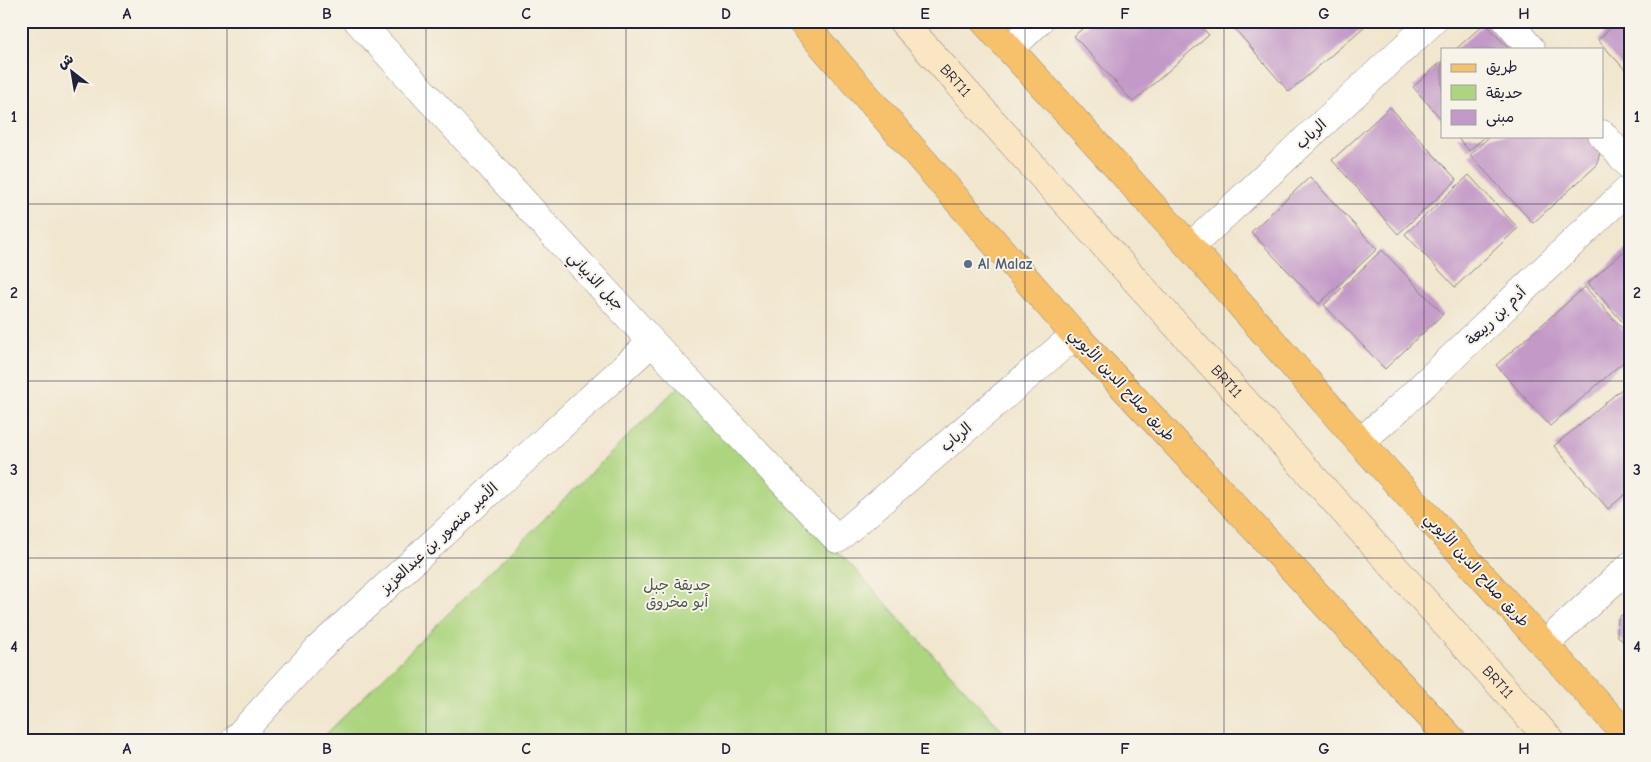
<svg xmlns="http://www.w3.org/2000/svg" width="1651" height="762" font-family="'Comic Neue','Playpen Sans Arabic',sans-serif">
<rect width="100%" height="100%" fill="#f7f3e8"/>
<filter id="ink" filterUnits="userSpaceOnUse"><feTurbulence type="fractalNoise" baseFrequency=".02" numOctaves="2"/><feDisplacementMap in="SourceGraphic" scale="10" xChannelSelector="R" yChannelSelector="G"/><feConvolveMatrix kernelMatrix="1 2 1 2 8 2 1 2 1" color-interpolation-filters="sRGB"/></filter>
<filter id="wash" filterUnits="userSpaceOnUse"><feTurbulence type="fractalNoise" baseFrequency=".0096" numOctaves="4" result="noise"/><feDisplacementMap in="SourceGraphic" scale="20" xChannelSelector="R" yChannelSelector="G"/><feGaussianBlur stdDeviation="1.12" result="paint"/><feColorMatrix in="noise" values="0 0 0 0 0 0 0 0 0 0 0 0 0 0 0 0 0 1.4 0 .05"/><feComposite in="paint" operator="in"/></filter>
<g filter="url(#wash)">
<rect width="100%" height="100%" fill="#f1e6ce"/>
<path fill="#add580" stroke="#687c5e" d="M683 382 1012 741H319Z"/>
<g id="blocks">
<path fill="#c399c7" d="M1091 21H1196L1209 35 1133 102 1074 36Z
M1231 21H1361L1365 26 1289 92 1229 22Z
M1618 21H1630V75L1598 40Z
M1485 23 1509 49H1456Z
M1442 61V120L1413 87Z
M1390 107 1457 180 1398 234 1332 160Z
M1456 136H1486L1469 151Z
M1490 136H1590L1601 148 1597 165 1533 223 1470 155Z
M1469 175 1518 228 1455 287 1405 234Z
M1310 177 1377 249 1319 304 1251 232Z
M1630 246V330L1588 283Z
M1382 250 1443 314 1385 369 1324 305Z
M1585 287 1630 337V356L1550 426 1496 365Z
M1630 382V490L1608 509 1554 446Z
M1630 608V650L1617 635 1618 618Z"/>
</g>
</g>
<g filter="url(#ink)">
<use href="#blocks" fill-opacity="0" stroke="#8a8484" stroke-width="1"/>
<g fill="none" stroke-linecap="round" stroke-linejoin="round">
<defs>
<path id="minor" d="M358 21 652 342 837 539 1075 335
M1507 21 1531 49
M1010 49 1039 21
M1602 134 1630 166
M1190 247 1433 21
M1360 442 1399 408 1630 188
M1545 644 1630 566
M234 741 318 649 652 342"/>
<g id="secondary">
<path id="s1" d="M902 21 1551 741"/>
</g>
<path id="primary" d="M801 21 1075 335 1453 741
M984 21 1190 247 1360 442 1630 739"/>
</defs>
<use href="#minor" stroke="#8a8484" stroke-width="29"/>
<use href="#secondary" stroke="#8a8484" stroke-width="29"/>
<use href="#primary" stroke="#8a8484" stroke-width="29"/>
<use href="#minor" stroke="#fff" stroke-width="28"/>
<use href="#secondary" stroke="#fbe6c4" stroke-width="28"/>
<use href="#primary" stroke="#f6c16b" stroke-width="28"/>
</g>
</g>
<path fill="none" stroke="#22223b" stroke-width="1" stroke-opacity="0.55" d="M227 21V741M426 21V741M626 21V741M826 21V741M1025 21V741M1224 21V741M1424 21V741M21 204H1630M21 381H1630M21 558H1630"/>
<circle fill="#5c6f8a" stroke="#f7f3e8" stroke-width="2" cx="968" cy="264" r="5"/>
<g text-anchor="middle" dominant-baseline="central" stroke-width="4" stroke-linejoin="round" paint-order="stroke">
<g font-size="15" fill="#22223b" stroke="#f7f3e8">
<text stroke="none"><textPath href="#s1" startOffset="80">BRT11</textPath></text>
<text transform="translate(1311 134) rotate(-43)">الرباب</text>
<text transform="translate(596 281) rotate(47)">جبل الذبياني</text>
<text transform="translate(1496 316) rotate(-44)">أدم بن ربيعة</text>
<text stroke="none"><textPath href="#s1" startOffset="485">BRT11</textPath></text>
<text transform="translate(1122 385) rotate(47)">طريق صلاح الدين الأيوبي</text>
<text transform="translate(956 437) rotate(-41)">الرباب</text>
<text transform="translate(439 538) rotate(-43)">الأمير منصور بن عبدالعزيز</text>
<text transform="translate(1477 570) rotate(48)">طريق صلاح الدين الأيوبي</text>
<text stroke="none"><textPath href="#s1" startOffset="890">BRT11</textPath></text>
</g>
<g font-size="15" font-weight="bold" fill="#4e5e75" stroke="#f7f3e8" text-anchor="start">
<text x="978" y="264">Al Malaz</text>
</g>
<g font-size="15" fill="#4c5850" stroke="#f7f3e8">
<text x="677" y="585">حديقة جبل<tspan x="677" dy="17">أبو مخروق</tspan></text>
</g>
</g>
<rect width="1651" height="762" fill="none" stroke="#f7f3e8" stroke-width="55"/>
<rect x="1441" y="48" width="162" height="90" fill="#f7f3e8" stroke="#a29fa3"/>
<rect x="1451" y="64" width="25" height="8" fill="#f6c16b" stroke="#a29fa3"/>
<text x="1486" y="72" font-size="15" fill="#22223b">طريق</text>
<rect x="1451" y="85" width="25" height="15" fill="#add580" stroke="#a29fa3"/>
<text x="1486" y="98" font-size="15" fill="#22223b">حديقة</text>
<rect x="1451" y="110" width="25" height="15" fill="#c399c7" stroke="#a29fa3"/>
<text x="1486" y="122" font-size="15" fill="#22223b">مبنى</text>
<g transform="translate(72 72) rotate(329)" stroke="#f7f3e8" stroke-width="4" paint-order="stroke">
<path d="M0-4L9 19L0 12L-9 19Z" fill="#22223b"/>
<text y="-8" font-size="14" font-weight="bold" text-anchor="middle" fill="#22223b">ش</text>
</g>
<rect x="28" y="28" width="1596" height="706" fill="none" stroke="#22223b" stroke-width="2"/>
<g font-size="16" text-anchor="middle" font-weight="bold" fill="#22223b">
<text x="127" y="19">A</text>
<text x="327" y="19">B</text>
<text x="526" y="19">C</text>
<text x="726" y="19">D</text>
<text x="925" y="19">E</text>
<text x="1125" y="19">F</text>
<text x="1324" y="19">G</text>
<text x="1524" y="19">H</text>
<text x="14" y="122">1</text>
<text x="1637" y="122">1</text>
<text x="14" y="298">2</text>
<text x="1637" y="298">2</text>
<text x="14" y="475">3</text>
<text x="1637" y="475">3</text>
<text x="14" y="652">4</text>
<text x="1637" y="652">4</text>
<text x="127" y="754">A</text>
<text x="327" y="754">B</text>
<text x="526" y="754">C</text>
<text x="726" y="754">D</text>
<text x="925" y="754">E</text>
<text x="1125" y="754">F</text>
<text x="1324" y="754">G</text>
<text x="1524" y="754">H</text>
</g>
</svg>
